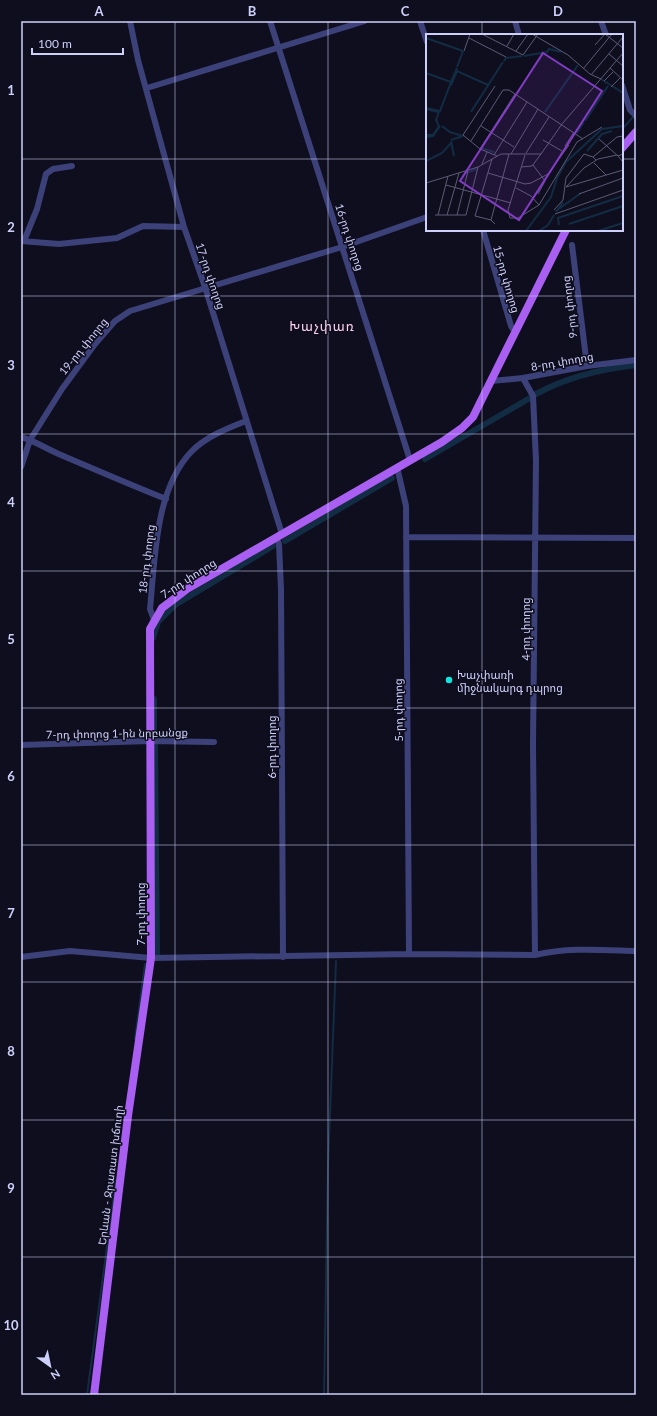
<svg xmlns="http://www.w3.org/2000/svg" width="657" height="1416" font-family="Lato,'Noto Sans Armenian',sans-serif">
<rect width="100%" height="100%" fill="#0f0e1e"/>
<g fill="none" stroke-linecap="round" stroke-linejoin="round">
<path stroke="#122c43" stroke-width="2" d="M622 129 635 115
M135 1039 145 964
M87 1395 116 1180
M324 1395 328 1165 336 961"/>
<path stroke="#122c43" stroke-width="6" d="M536 394C567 377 601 369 636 365
M425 459 530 398
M285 541 392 478
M153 638 158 622 175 605 273 546
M154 699V739
M155 746 157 954"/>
<path stroke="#3c4279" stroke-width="6" d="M130 21 138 60 184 227 205 287 282 534
M270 21 410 460
M420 21 427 42
M515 21 519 35
M601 21 606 35
M622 85 630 110 636 116
M147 88 365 21
M483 230 511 326 515 332
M21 241 59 244 117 238 143 226 184 227
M24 241 37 209 46 174 53 169 72 166
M572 245 587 366
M523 378 533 396 536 460 533 745 535 955
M491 381 523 378 587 366 636 360
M21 437C35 441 47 449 61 455 96 470 131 485 166 499
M21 467 30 440 62 389 95 344 115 321 130 311 342 247 427 217
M397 467 406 506 409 954
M276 537 279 544 281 589 283 957
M406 537 636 538
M154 620 150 609C155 559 155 490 191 452 205 437 228 428 246 421
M21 745 150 741 214 742
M21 957 70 951 151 958 409 954 535 955C568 947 602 950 636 951"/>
<path stroke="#a85ff2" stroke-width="8" d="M622 148 636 132
M94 1395 128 1116 151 958 150 629 162 608 187 589 442 442 462 428 473 417 566 230"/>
</g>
<path fill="none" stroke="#cfcffb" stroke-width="1" stroke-opacity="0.55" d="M175 21V1395M328 21V1395M482 21V35M21 159H427M622 159H636M482 230V1395M21 296H636M21 434H636M21 571H636M21 708H636M21 845H636M21 982H636M21 1120H636M21 1257H636"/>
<circle fill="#12e4de" stroke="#0f0e1e" stroke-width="1.5" cx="449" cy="680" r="4"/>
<g text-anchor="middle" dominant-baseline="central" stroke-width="3" stroke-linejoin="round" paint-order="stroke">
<g font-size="11" fill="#cfcffb" stroke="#0f0e1e">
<text transform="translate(350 237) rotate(72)">16-րդ փողոց</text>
<text transform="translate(211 276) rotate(71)">17-րդ փողոց</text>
<text transform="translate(507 279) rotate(74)">15-րդ փողոց</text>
<text transform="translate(569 307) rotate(-97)">9-րդ փողոց</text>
<text transform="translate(83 346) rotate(-51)">19-րդ փողոց</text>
<text transform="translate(562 361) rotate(-10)">8-րդ փողոց</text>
<text transform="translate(146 559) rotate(-83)">18-րդ փողոց</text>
<text transform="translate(188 578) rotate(-33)">7-րդ փողոց</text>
<text transform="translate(525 629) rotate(-90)">4-րդ փողոց</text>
<text transform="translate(398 710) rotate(-91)">5-րդ փողոց</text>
<text transform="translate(117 733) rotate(-1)">7-րդ փողոց 1-ին նրբանցք</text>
<text transform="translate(271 747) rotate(-90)">6-րդ փողոց</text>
<text transform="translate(140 914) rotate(-90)">7-րդ փողոց</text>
<text transform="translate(110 1175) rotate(-83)">Երևան - Ջրառատ խճուղի</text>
</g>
<g font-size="11" fill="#cfcffb" stroke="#0f0e1e" text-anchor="start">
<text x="457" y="674">Խաչփառի<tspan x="457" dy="13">միջնակարգ դպրոց</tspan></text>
</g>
<g font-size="13" letter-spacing="1" fill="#fbd0f1" stroke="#0f0e1e">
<text x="322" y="326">Խաչփառ</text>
</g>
</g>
<g transform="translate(426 34)">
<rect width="197" height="197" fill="#0f0e1e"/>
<path fill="none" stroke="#122c43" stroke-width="2" d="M0 4 37 17M98 22 121 18 123 15 135 18M78 27 80 24 96 22M31 33 37 17M0 39 25 48 14 77 0 74M175 45 197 59M25 48 31 34M25 51 31 37 62 51M0 75 12 78M45 78 77 28M119 78 152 31M159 87 182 52M16 92 24 98 37 102M151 99 158 88M0 101H7L13 92 10 86 13 78M0 103 7 102 14 92M25 106 37 102M25 107 28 122M55 114 68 118M161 117 176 100 186 97M0 127 16 119 25 109M39 139 51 135M130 177 155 159M130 178 137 168M143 190 197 172M133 191 132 184 197 162M100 197 125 163 131 144 140 128 176 95 197 92M113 197 122 191 128 181M172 197 197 189"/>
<path fill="none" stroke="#5c5b76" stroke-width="1" d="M56 0 97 21 112 0M106 0 142 21 164 40 175 45M179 0 197 14M43 4 80 23M169 11 179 0M81 12 88 0M38 17 44 0M90 17 102 0M183 20 197 32M184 34 197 46M157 35 186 0M165 41 197 3M178 47 187 38M69 52 37 101 54 115 71 122M185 53 194 44M55 92 88 113M173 105 192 122M117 106 136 117M45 107 77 56H83L157 105M139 112 148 98M54 115 89 60M100 119 123 83M85 120 112 75M197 120 192 122 197 128M68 121 101 68M167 123 191 103 197 102M168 129 180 141M56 130 61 118M107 131 119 147 112 160M95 133 106 132 115 120M62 139 99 150 105 149 122 140 143 111M0 149 52 133 75 120H115L136 90 197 19M20 151 85 169M140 153 158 134 172 125 191 121M140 153 197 136M90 154 105 162 113 171 92 184H84L82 176 99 121M153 160 197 144M113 171 151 108 176 93M128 176 137 166 140 144 158 120 167 123 170 126M129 180 197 156M9 181H40L52 133M12 181 22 142M21 181 33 139M31 181 42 137M65 186 49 182 66 125M69 190 65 186 83 120"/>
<path fill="#833cc5" fill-opacity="0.15" stroke="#833cc5" stroke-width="2" d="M117 19 176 57 93 186 34 147Z"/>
<rect width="197" height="197" fill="none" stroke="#cfcffb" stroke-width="2"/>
</g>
<rect width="657" height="1416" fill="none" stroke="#0f0e1e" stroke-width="44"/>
<g transform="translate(50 1366) rotate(147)" stroke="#0f0e1e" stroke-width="3" paint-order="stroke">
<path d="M0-3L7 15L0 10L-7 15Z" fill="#cfcffb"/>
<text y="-6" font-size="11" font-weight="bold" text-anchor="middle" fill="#cfcffb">N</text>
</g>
<path d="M32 48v6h91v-6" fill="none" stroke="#cfcffb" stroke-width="2"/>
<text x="38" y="48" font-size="12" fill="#cfcffb" stroke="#0f0e1e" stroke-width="3" paint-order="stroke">100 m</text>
<rect x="22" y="22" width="613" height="1372" fill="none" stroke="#cfcffb" stroke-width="1.5"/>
<g font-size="13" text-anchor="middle" font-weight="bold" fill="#cfcffb">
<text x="99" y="16">A</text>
<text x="252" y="16">B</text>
<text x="405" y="16">C</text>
<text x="558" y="16">D</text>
<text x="11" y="95">1</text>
<text x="11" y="232">2</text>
<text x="11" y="370">3</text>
<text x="11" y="507">4</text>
<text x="11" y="644">5</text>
<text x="11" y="781">6</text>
<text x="11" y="918">7</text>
<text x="11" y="1056">8</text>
<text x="11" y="1193">9</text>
<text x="11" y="1330">10</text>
</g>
</svg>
